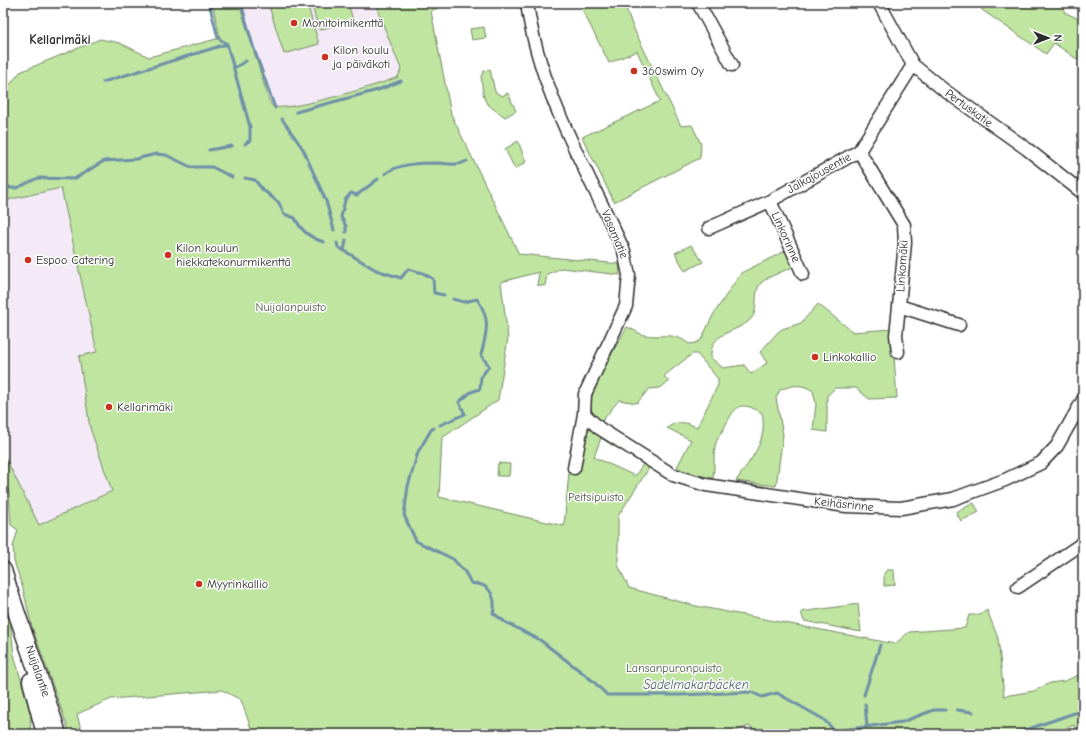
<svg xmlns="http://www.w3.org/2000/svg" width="1086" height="737" font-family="'Comic Neue',sans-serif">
<rect width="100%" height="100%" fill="#fff"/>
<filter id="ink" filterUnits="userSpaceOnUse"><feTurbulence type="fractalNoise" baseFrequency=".025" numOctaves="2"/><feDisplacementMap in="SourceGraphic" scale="8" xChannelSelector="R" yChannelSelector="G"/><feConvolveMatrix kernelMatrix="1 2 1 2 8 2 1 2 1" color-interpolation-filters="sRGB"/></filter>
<g filter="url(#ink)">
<path fill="#f4eaf7" d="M239 3H378V12L401 69 398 78 375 86 297 106 275 108 269 100Z
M61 188 97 352 79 356 112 491 39 525 3 453V384L8 382 3 359V201Z"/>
<path fill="#bfe5a0" stroke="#758866" d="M212 3H239L269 100 272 106C283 114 382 84 398 77L401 69 378 12V3H448L431 11 451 114 519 254 619 264 620 275 562 268 547 274 545 286 537 285 539 272 501 282 508 338 498 400 442 438 439 497 564 526 569 472H580L582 449 587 431 593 428 618 445 617 448 601 438 594 457 635 476 643 464 649 468 618 516V565L629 588 696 606 895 644 909 632 965 628 969 615H980L987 610 998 638 1004 696 1034 691 1050 683 1065 681 1083 673V726L1077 727 1078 734H1075L1074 725 1050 734H763L749 726 728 734H253L241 700 222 690 111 699 77 714 82 734H70L32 627 23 589 14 561 13 546 18 530 11 525 9 493 3 473V453L39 525 112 491 90 428 79 356 97 352 61 188 3 201V132L5 131 3 93 20 72 100 39 120 43 149 57 220 38Z
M268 3H307L319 44 284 54Z
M311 3H348L353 20 319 30Z
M579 3H624L633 27 681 126 692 125 701 144 700 158 614 202 582 137 660 101 637 51 609 63Z
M979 3H1065L1064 12 1083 21V42H1079V44L1083 46V54L1078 60 1054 43 1046 54 982 10Z
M484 27 486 38 472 40 470 29Z
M490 69 495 92 502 96 508 93 516 111 505 117C482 101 484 104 481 76L484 71Z
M518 141 526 162 515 169 505 149Z
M691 245 703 262 685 271 675 253Z
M787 250 795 266C787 270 769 276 762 282 751 292 761 310 750 320 737 333 709 331 711 358L723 368 744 365 751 374 767 363 760 352 778 332 782 329 801 323 818 304 853 332 892 329 897 398 869 399 856 388H835L827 396V432L813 430 816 404 813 391C802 383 792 385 780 390L776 398 783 435 776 486 736 481C751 458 768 442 762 413 739 399 735 407 724 428 721 434 715 441 715 448 713 458 715 467 713 478L685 472 677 467 691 440 667 428C678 420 685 422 697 427L718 385V379L697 354H692L664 376 669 382 659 388 649 389 637 403 619 400 602 421C597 417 592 414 591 407 588 389 618 344 627 327 633 329 639 334 644 335 663 338 673 331 689 344L696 343 701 340 713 315 741 273Z
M498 463 510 464 509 476H497Z
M3 492 8 554H5L3 548Z
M974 503 979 512 961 521 956 512Z
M887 570H894L895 585 884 586V573Z
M4 597 10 619 14 655 31 715 30 734H3V598Z
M858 604 861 632 804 621 801 612Z"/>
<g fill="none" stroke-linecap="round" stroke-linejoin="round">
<path stroke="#6e90a8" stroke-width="3" d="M209 3 218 38 227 44 250 127V140L245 144
M241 3 253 46 275 108
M234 68 246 61
M103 82 227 44
M296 112 378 90 401 81
M282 119 303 149 326 201 334 230
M209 150 232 146
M385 174C399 163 421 163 439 163 449 164 458 166 467 161
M245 178 255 180 262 189 279 203 284 214 295 218C301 231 310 238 324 242
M3 180 10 188H17L38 178 74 179 104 161 136 159 156 154 166 155 191 167H212L232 177
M346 232V226L341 217 345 200 351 193 357 195 378 179
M337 243 338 247 376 270 401 278 408 269 423 273 433 279 434 293 444 295
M344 251 346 240
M440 425 465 414 459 402 471 392 480 389 481 377 489 366 481 355C487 332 491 319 477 299L464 302 453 299
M434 428 431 430 418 452 408 486 404 515 416 541 453 559 465 572 471 583C475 584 481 584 484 586 493 590 496 604 493 613L505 622 540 640 593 681 607 695H680L751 692 762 697 777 693 823 719 838 734
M864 695 880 645
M865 704 867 726
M957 710 973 712
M834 731 902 722 934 710H945
M1014 734 1083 710"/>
<defs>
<path id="minor" d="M527 3C539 92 587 170 624 251L629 275 626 306 585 394 584 414 574 468
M698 3 732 65
M879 3 913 65 944 90 1027 149 1083 193
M859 151 904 225 905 243 899 306 959 325
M770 201 803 274
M709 228 770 201 859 151 913 65
M898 352 896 335 899 306
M584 414 599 428 673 475 706 485 846 506 901 508 953 499 1005 480 1041 463 1057 446 1083 400
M1018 587 1083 543"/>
<path id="major" d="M3 570C19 625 41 679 58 734
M31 681 45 734"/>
</defs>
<use href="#minor" stroke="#2b2b2b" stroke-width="15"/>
<use href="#major" stroke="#2b2b2b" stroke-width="19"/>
<use href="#minor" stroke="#fff" stroke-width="12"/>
<use href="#major" stroke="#fff" stroke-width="16"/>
</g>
</g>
<g fill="#c8321e" stroke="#fff" stroke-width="1.5">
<circle cx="294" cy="23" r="4"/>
<circle cx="325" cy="57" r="4"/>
<circle cx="634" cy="71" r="4"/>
<circle cx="168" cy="255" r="4"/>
<circle cx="28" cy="260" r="4"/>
<circle cx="815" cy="357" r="4"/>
<circle cx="109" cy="407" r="4"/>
<circle cx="199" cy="584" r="4"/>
</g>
<g text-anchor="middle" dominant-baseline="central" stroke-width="3" stroke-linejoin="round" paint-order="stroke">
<g font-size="12" fill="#2b2b2b" stroke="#fff" text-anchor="start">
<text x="302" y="23">Monitoimikenttä</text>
<text x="333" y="50">Kilon koulu<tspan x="333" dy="14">ja päiväkoti</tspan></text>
<text x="642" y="71">360swim Oy</text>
<text x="176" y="248">Kilon koulun<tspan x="176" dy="14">hiekkatekonurmikenttä</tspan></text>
<text x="36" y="260">Espoo Catering</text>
<text x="823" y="357">Linkokallio</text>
<text x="117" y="407">Kellarimäki</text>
<text x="207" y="584">Myyrinkallio</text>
</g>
<g font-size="12" fill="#2b2b2b" stroke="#fff">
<text transform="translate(969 108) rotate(36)">Pertuskatie</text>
<text transform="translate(819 173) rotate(-29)">Jalkajousentie</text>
<text transform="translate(615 234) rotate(67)">Vasamatie</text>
<text transform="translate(786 237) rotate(66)">Linkorinne</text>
<text transform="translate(902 266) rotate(-86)">Linkomäki</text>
<text transform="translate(844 504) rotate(6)">Keihäsrinne</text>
<text transform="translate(38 671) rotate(71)">Nuijalantie</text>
</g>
<g font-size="12" fill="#505a48" stroke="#fff">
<text x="291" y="307">Nuijalanpuisto</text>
<text x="596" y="497">Peitsipuisto</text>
<text x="674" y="668">Lansanpuronpuisto</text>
</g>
<g font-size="13" font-weight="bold" fill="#2b2b2b" stroke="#fff">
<text x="60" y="39">Kellarimäki</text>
</g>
<g font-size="13" font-style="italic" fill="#4d5d69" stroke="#fff">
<text x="696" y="684">Sadelmakarbäcken</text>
</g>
</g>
<rect width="1086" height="737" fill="none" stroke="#fff" stroke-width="16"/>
<rect x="8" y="8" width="1070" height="721" fill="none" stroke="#2b2b2b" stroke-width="1.5" filter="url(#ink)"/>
<g transform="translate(1048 38) rotate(90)" stroke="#ffffff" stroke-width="3" paint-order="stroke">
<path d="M0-3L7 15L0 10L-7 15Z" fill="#2b2b2b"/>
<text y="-6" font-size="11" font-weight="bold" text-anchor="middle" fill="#2b2b2b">N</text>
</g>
</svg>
